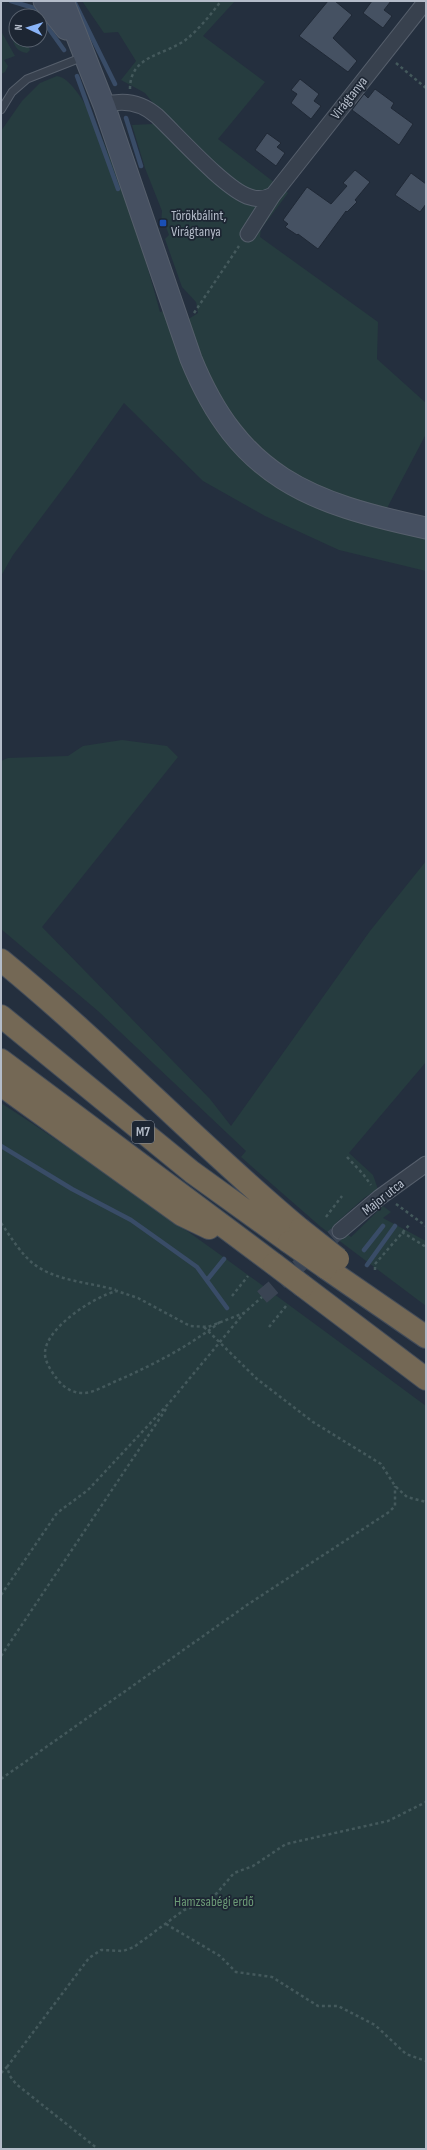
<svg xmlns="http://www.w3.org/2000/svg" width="427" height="2150" font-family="'Sofia Sans Condensed',sans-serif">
<rect width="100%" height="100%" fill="#242f3e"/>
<path fill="#263c3f" d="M82 1H235L203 36 265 82 218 139 288 193 261 229 260 237 378 322 377 359 426 403V434L386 510 372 507 313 484 271 459 235 421 206 373 187 320 198 313 196 302 182 287 165 239 169 235 166 227 161 226 162 211 145 168 132 125 153 124 160 112 145 93 121 80 136 61 118 32 104 33Z
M1 31 15 56 4 60 8 66 5 72 1 74Z
M16 33V40H26L30 50 27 53C16 52 14 44 11 35Z
M57 76C96 81 150 274 160 312L164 311 245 459 426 536V571L339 550 265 516 203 481 124 403 73 475 13 555 1 576V131L22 101 40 83Z
M122 740 167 746 178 757 42 927 210 1099 231 1126 370 931 426 861V1062L349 1153 373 1175 378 1189 364 1198 335 1224 351 1237 383 1206 391 1212 383 1218 426 1241V1306L321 1227 241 1157 246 1151 98 1011 1 929V761L8 758 68 756 83 746Z
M1 1103C147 1198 286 1303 426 1406V2149H1Z"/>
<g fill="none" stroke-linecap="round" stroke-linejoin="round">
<path stroke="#394c67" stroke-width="4.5" d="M11 1 34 8 64 50
M74 1 115 84
M77 76 118 189
M126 118 141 166
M1 1146 72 1189 131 1220 162 1242 197 1267 227 1308
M364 1250 383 1226
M367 1265 395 1226
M207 1280 224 1259"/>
</g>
<path fill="#455162" stroke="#1f2835" d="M328 1H335L352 15 333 38 357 61 348 72 299 36Z
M372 1H391L384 10 392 16 383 28 363 13Z
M300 79 319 94 314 101 321 106 311 119 291 103 297 94 291 90Z
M375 89 394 103 391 108 413 124 399 145 352 110 364 94 368 98Z
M267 133 281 143 277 147 285 153 276 166 255 150Z
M355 170 370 182 355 200 357 202 347 212 346 211 318 249 298 234 297 235 285 227 288 224 283 220 307 187 331 204 347 186 343 183Z
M411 173 426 184V204L420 212 395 195Z"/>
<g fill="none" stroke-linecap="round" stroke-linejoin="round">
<path stroke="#3a4453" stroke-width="15" stroke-dasharray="15 8" stroke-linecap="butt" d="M262 1297 340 1231"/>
<defs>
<path id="service" d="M1 110 12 92 27 79 83 57"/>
<path id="minor" d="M104 105C124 99 141 102 157 116 176 134 227 191 250 197 258 200 265 199 273 195L426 1
M248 234 273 195
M340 1231 380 1197 426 1164"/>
<path id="secondary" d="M44 1 66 29
M63 1 104 105 191 359C239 477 309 503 426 528"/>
<path id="motorway" d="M1 960C105 1045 197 1143 300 1229
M1 1016 192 1172 289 1242
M1 1060 274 1264
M1 1085 182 1215 209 1228
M326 1268 426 1337
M303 1286 426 1379"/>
</defs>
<use href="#service" stroke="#565f6c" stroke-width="9"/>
<use href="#minor" stroke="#565f6c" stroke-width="17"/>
<use href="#secondary" stroke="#565f6c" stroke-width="23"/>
<use href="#motorway" stroke="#434c59" stroke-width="24"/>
<path stroke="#44595c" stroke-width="2.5" stroke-dasharray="3 3" stroke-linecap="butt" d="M396 63 426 88
M130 89C130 54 166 56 188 38 200 28 212 13 221 1
M194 313 239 246
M347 1157 363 1174 371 1185
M396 1204 426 1226
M326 1217 342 1196
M1 1223C10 1236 18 1249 29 1260 51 1281 89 1282 116 1290
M402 1232 426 1247
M375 1270V1264L410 1224
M232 1296 248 1276
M220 1322C188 1347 151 1366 114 1382 105 1386 93 1393 83 1393 72 1393 63 1387 57 1379 52 1372 46 1364 45 1355 43 1329 95 1296 117 1291L138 1298 190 1326 208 1327 244 1313
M204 1327 257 1379 313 1422 381 1464 395 1486 407 1497 426 1502
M269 1327 286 1306
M1 1595 57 1513 88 1490 170 1402 244 1313 262 1297
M1 1656 166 1409
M1 1779 247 1605 389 1512 395 1506V1486
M166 1924 220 1956 236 1972 272 1977 318 2006H338L375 2025 406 2054 426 2061
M7 2067 89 1958 101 1950 123 1951 134 1947 184 1910 204 1903 217 1893 234 1873 253 1866 286 1844 388 1821 426 1802
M1 2073 7 2067 10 2076 16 2084 98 2149"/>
<use href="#service" stroke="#38414e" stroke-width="7"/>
<use href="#minor" stroke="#38414e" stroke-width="15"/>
<use href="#secondary" stroke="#465061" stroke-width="21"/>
<use href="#motorway" stroke="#746855" stroke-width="22"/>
<defs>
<path id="motorway-bridge" d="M300 1229 338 1259
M289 1242 326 1268
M274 1264 303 1286"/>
</defs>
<use href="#motorway-bridge" stroke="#434c59" stroke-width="24" stroke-linecap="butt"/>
<use href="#motorway-bridge" stroke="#746855" stroke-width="22"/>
</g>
<rect fill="#1a4fb4" stroke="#1d2633" stroke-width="1.5" x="159" y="219" width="8" height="8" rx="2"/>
<g text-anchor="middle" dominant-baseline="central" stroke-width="3.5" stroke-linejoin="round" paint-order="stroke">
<rect fill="#1d2633" stroke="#878f9c" stroke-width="1" x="132" y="1121" width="22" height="22" rx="3"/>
<g font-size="13" font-weight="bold" fill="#b4bcc9">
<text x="143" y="1132">M7</text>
</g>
<g font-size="14" fill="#b4bcc9" stroke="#1d2633">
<text transform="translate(349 98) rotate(-52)">Virágtanya</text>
<text transform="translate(383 1197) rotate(-38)">Major utca</text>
</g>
<g font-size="14" fill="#b4bcc9" stroke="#1d2633" text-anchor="start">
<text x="171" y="215">Törökbálint,<tspan x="171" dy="16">Virágtanya</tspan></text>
</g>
<g font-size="14" fill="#6b9a76" stroke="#1d2633">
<text x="214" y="1901">Hamzsabégi erdő</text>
</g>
</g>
<rect width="427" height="2150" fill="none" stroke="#b4bcc9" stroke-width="4"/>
<g transform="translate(28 28) rotate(274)"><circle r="19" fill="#1d2633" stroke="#59626f"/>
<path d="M0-3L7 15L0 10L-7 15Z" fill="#8ab4f8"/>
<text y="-6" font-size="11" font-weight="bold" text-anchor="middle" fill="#b4bcc9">N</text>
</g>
</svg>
